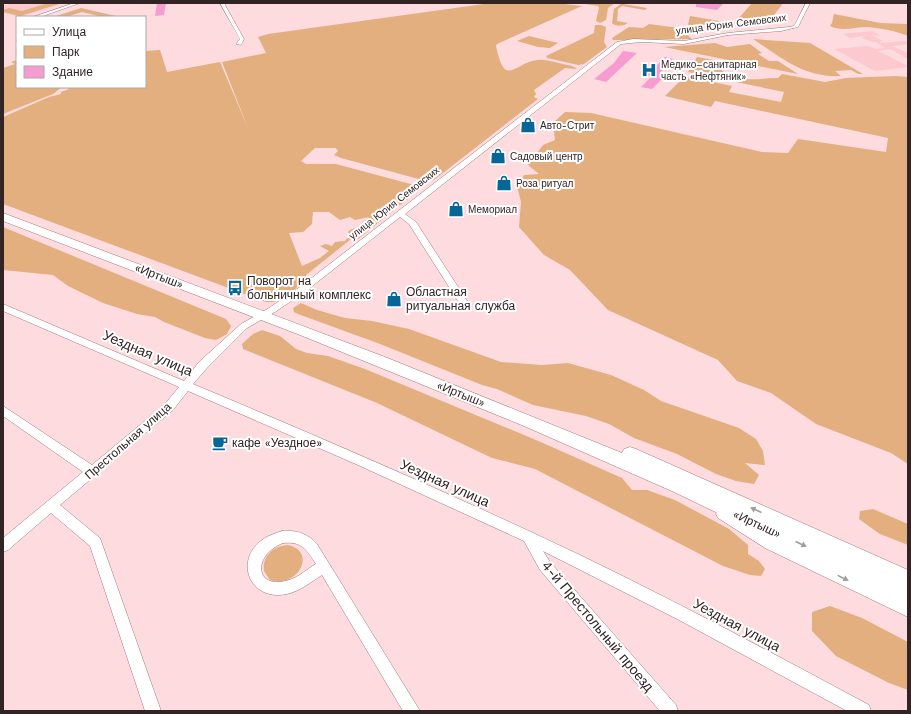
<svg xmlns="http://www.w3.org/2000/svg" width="911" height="714" font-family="'Work Sans',sans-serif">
<rect width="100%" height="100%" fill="#fddbdf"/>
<path fill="#fbc9ce" d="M14 3H64L21 17 3 13V6Z
M872 31 880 35 868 36H873L883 41 880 42 881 43 904 41 908 42V44L892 46 908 53V59L890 49 878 51 908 66V67L875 71 834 49 868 46 876 49 885 48 876 42H872L862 38 864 36 850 38 843 34Z"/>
<path fill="#e3af7f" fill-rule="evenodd" d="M48 3H62L20 16 3 12V10L9 8 22 11Z
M491 3H555L582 6 497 44 496 46C505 89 514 63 537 60 544 59 553 62 559 63 565 65 573 65 577 69L565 68 534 90 536 94 534 97 538 99 434 180 426 181 341 158 334 155 338 151 336 148H315L301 161 306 164H336L418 186 419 190 358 239 356 235 306 275 307 278C297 287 282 304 267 302 264 302 261 300 258 299L3 204V117L49 97 61 94V92L69 89 67 87H145V51L160 50 167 72 220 62 248 128 222 62 266 53 258 37 268 34ZM313 212H329L340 220 350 217 355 220 369 217 356 228 350 230 348 232 350 235 345 241 335 242 332 246 326 244 320 246 329 251 320 258 302 266 289 233 303 232 312 224Z
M579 3H615L608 8 606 20 600 23 596 21 599 8 598 6Z
M622 3 623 4 647 8 645 10 622 6 618 9 617 21 628 23C624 26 616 27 612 23L614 9Z
M752 3H783L772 18 753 20 739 18Z
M81 8 120 17H103L82 12 66 17H53Z
M834 14 880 23 908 24V36C897 31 880 28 867 27 854 27 843 32 830 26L832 23Z
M690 16 736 24 688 25Z
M649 24 679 28 692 39 620 40H613L612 38 629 27 643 28Z
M595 25H601L606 27 604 42 607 47 584 64 578 65 547 58 546 56 594 33Z
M529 36 558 43 550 48 538 47 517 41Z
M753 39 810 43 863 74H858L851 70 835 71 841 76C804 78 782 58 753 39Z
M715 43 727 47 750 44 762 53 758 54 769 61H778L798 74 664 47Z
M697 57 734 64 721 70C739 84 757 78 778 78L782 74 825 82 846 78 896 76 908 77V464L891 453 816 424 771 393 737 381 718 360 608 310 570 270 544 255 519 227 521 202 517 186 524 175 539 174 528 165 543 145 555 140 553 123 565 112 591 113 762 152 788 153 798 139 886 152 888 138 715 101 711 107 665 96 685 76 732 86 729 92 781 102 784 92 688 72Z
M17 60V87H62L53 94 3 114V68L15 64 11 62Z
M3 227 226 319 231 326 227 334 216 340 205 338 164 322 155 317 137 314 103 303 68 286 53 275 3 270Z
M301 303 317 310 345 318 372 321 409 329 501 362 542 365 568 363 611 375 644 390 661 401 739 428 756 439 763 451 765 465 745 463 759 475 754 484 736 481 716 474 677 454 634 438 609 424 586 416 533 405 497 389 482 385 380 344 298 314 294 312 293 308Z
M262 330 280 336 296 349 307 353 328 356 365 369 536 440 622 478 632 490H647L675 500 729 529 748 545V554L759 561 765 569 761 576 750 575 723 566 535 469 492 458 377 403 243 349 242 344 253 334Z
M873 509 908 524V545L880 534 859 519 860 511Z
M288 545C318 552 297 589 270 580L264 571C262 556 273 546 288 545Z
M830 606 862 618 908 642V690L889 683 836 656 812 631V612Z"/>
<path fill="#f69cd0" d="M157 3H166L164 15 155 16Z
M696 3H724L717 10 696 7Z
M623 51 637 53 606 82 594 79 614 63Z
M665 57 673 59 660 73 667 74 652 89 641 87 652 76 647 75Z"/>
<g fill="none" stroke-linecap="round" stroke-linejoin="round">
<defs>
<path id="minor" d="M74 3H80L40 17H33Z
M220 3H224L244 39 241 45 236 44 240 39Z
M806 3H810L798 27 781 31 728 35 684 44 641 42 621 44 405 214 416 222 471 307 469 309H463L409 224 400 217 306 291 275 312 247 328 207 368 193 384C324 439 454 495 582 556 679 603 774 654 869 705L871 711H847L679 620 543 551 550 562 676 705 678 711H660L540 570 524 541 358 465 188 391 173 410 60 505 100 538 161 711H145L90 546 51 513 8 550 3 552V538L83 472 3 416V406L92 465 165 404 179 387 3 311V304L184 381 199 362 241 324 269 308 300 287 617 42 633 39 684 41 728 33 789 27 794 26Z
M722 508 775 540 908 603V617L765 548 718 518 716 514 718 510Z
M282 531C296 530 307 533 317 544L420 711H403L322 575C311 582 300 591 287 594 248 602 233 558 265 538 270 535 276 533 282 531ZM283 543C302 541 306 549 316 564 307 569 299 577 289 580 254 591 252 555 283 543Z"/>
<path id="highway" d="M3 213 385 357 622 453 624 449 630 447 636 449 908 570V605L674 492 524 426 300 335 3 221Z"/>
</defs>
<use href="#minor" stroke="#a07b7f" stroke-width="1"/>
<use href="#highway" stroke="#a07b7f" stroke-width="1"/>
<use href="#minor" fill="#fff" fill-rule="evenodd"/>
<use href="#highway" fill="#fff" fill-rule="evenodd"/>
</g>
<defs><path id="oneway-solid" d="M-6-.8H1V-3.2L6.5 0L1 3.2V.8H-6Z"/></defs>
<g fill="#a39c9d">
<use href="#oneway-solid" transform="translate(756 510) rotate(-156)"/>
<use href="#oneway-solid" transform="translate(801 544) rotate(25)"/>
<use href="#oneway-solid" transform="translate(843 578) rotate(26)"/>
</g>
<defs>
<symbol id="hospital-bare" viewBox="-9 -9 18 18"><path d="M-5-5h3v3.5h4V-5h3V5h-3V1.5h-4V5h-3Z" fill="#066796" stroke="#fff" stroke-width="2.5" paint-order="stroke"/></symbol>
<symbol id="shop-bare" viewBox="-9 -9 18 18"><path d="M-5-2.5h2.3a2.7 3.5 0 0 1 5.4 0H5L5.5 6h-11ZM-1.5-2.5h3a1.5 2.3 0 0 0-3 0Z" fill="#066796" stroke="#fff" stroke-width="2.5" paint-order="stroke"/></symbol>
<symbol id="bus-bare" viewBox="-9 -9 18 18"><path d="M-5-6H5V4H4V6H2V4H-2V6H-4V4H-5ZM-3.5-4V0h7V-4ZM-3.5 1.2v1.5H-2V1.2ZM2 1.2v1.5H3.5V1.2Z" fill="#066796" stroke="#fff" stroke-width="2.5" paint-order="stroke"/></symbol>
<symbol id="cafe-bare" viewBox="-9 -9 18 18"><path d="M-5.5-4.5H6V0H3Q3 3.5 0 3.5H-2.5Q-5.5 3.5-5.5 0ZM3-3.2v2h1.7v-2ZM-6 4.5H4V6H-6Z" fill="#066796" stroke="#fff" stroke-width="2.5" paint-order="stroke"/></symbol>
</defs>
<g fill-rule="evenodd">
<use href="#hospital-bare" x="638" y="59" width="22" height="22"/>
<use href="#shop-bare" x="517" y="114" width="22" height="22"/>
<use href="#shop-bare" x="487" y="145" width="22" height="22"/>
<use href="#shop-bare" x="493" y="172" width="22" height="22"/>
<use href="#shop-bare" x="445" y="198" width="22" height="22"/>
<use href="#bus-bare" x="224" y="277" width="22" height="22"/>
<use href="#shop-bare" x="383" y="288" width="22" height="22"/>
<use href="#cafe-bare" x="209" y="432" width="22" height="22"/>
</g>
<g text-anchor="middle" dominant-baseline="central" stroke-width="4" stroke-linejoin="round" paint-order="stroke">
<g font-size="10" fill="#322325" stroke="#fff">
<text transform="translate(731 24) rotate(-7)">улица Юрия Семовских</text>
<text transform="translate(394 203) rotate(-38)">улица Юрия Семовских</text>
</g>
<g font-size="10" fill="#322325" stroke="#fff" text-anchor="start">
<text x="661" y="64">Медико–санитарная<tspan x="661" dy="12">часть «Нефтяник»</tspan></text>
<text x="540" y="125">Авто-Стрит</text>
<text x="510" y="156">Садовый центр</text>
<text x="516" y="183">Роза ритуал</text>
<text x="468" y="209">Мемориал</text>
</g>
<g font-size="12" fill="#322325" stroke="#fff">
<text transform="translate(159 276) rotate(21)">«Иртыш»</text>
<text transform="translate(461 394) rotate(22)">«Иртыш»</text>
<text transform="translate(128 441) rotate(-41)">Престольная улица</text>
<text transform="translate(757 524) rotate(25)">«Иртыш»</text>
</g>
<g font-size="12" fill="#322325" stroke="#fff" text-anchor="start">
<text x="247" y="281">Поворот на<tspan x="247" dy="14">больничный комплекс</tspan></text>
<text x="406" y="292">Областная<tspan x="406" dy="14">ритуальная служба</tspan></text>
<text x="232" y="443">кафе «Уездное»</text>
</g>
<g font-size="14" fill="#322325" stroke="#fff">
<text transform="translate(148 353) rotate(23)">Уездная улица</text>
<text transform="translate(445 483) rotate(24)">Уездная улица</text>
<text transform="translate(737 625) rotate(28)">Уездная улица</text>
<text transform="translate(598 626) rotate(50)">4-й Престольный проезд</text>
</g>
</g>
<rect width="911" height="714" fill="none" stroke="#322325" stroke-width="8"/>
<rect x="16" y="16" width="130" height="72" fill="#ffffff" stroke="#ada7a8"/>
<rect x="24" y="29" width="20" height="6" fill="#ffffff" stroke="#ada7a8"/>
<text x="52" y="36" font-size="12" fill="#322325">Улица</text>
<rect x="24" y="46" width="20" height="12" fill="#e3af7f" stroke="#ada7a8"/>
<text x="52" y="56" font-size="12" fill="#322325">Парк</text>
<rect x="24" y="66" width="20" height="12" fill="#f69cd0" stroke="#ada7a8"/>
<text x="52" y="76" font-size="12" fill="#322325">Здание</text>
</svg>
